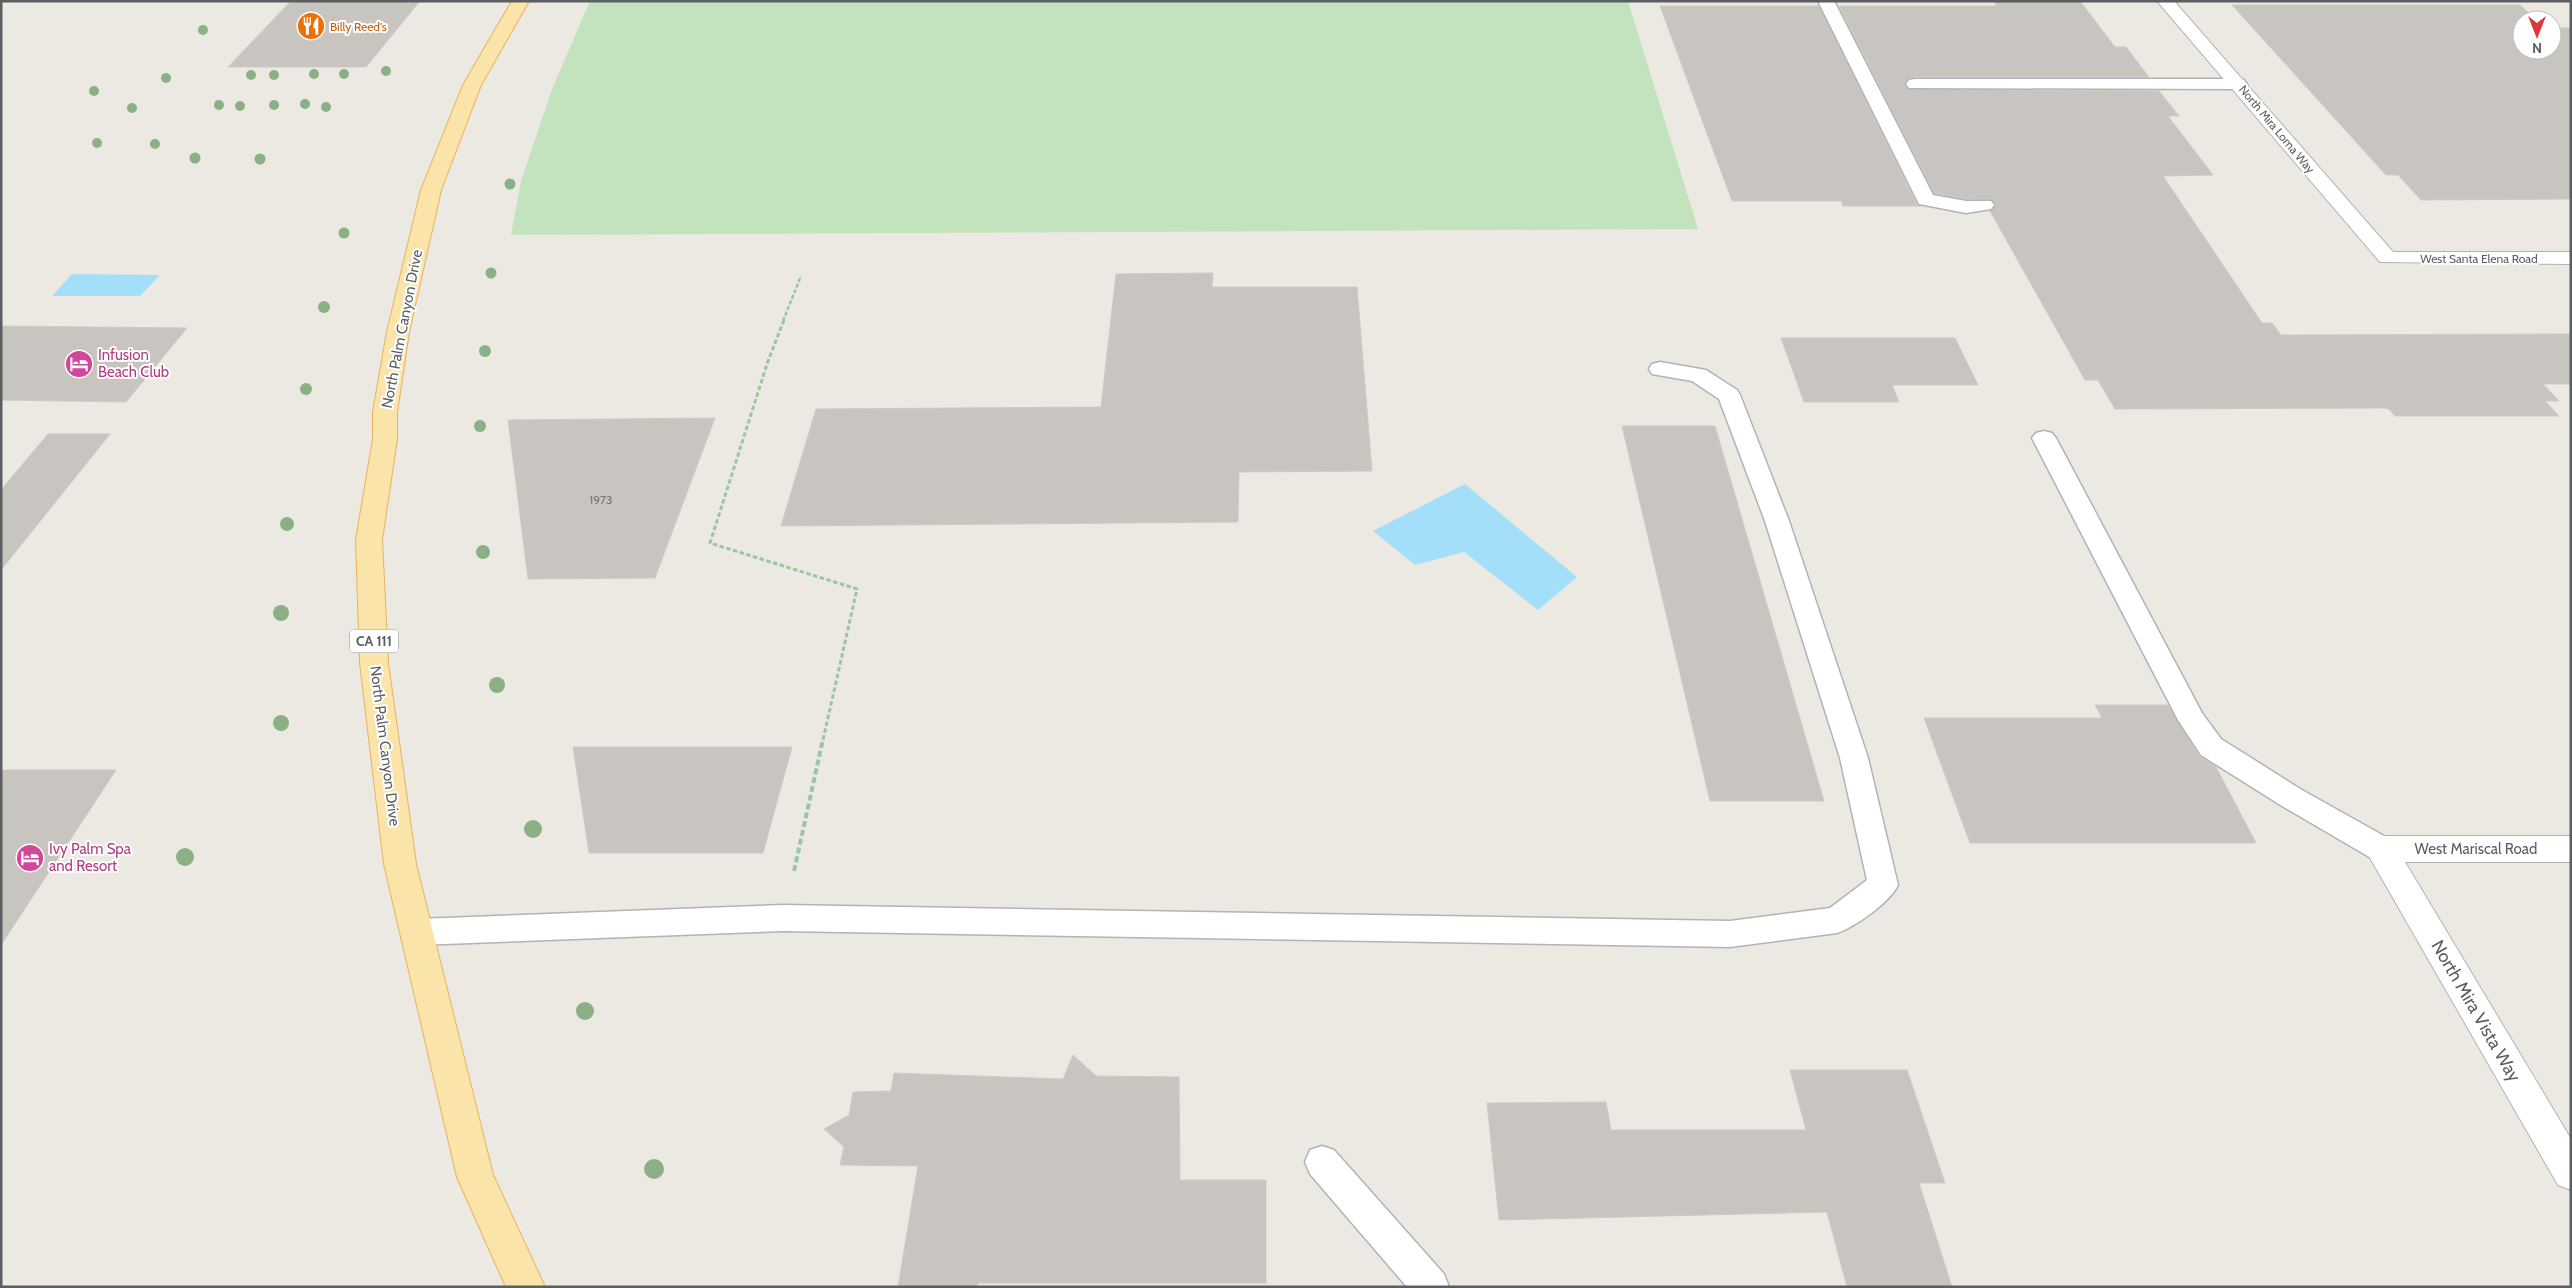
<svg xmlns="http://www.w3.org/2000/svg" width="2572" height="1288" font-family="Cabin,sans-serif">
<rect width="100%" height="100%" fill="#ece9e2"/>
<path fill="#c3e3bf" d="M590 1H1628L1698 229 511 235 521 181 552 89Z"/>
<path fill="#a4dffa" d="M72 274 160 275 140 296H52Z
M1465 484 1577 577 1538 610 1464 552 1415 565 1373 531Z"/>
<path fill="#c8c4bf" stroke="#d1cac1" d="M291 1H420L366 67H228Z
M1993 1H2080L2115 47H2126L2149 77H1915L1909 78 1904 83 1908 89 2159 91 2179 116H2168L2213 175 2163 176 2262 323H2272L2281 335 2571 334V384H2543L2559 401H2545L2559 416H2395L2389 409 2384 408 2115 409 2098 380H2085L1990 211 1996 205 1992 200 1966 199 1934 193 1839 6H1997Z
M2232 5H2520L2537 20H2522V50H2552V28H2571V199L2421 200 2398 175H2386Z
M1660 6H1819L1917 205 1920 206H1843L1841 201H1732Z
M1213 273 1212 287H1357L1372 471 1239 472 1238 522 781 526 816 409 1101 407 1116 274Z
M1 326 187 328 126 402 1 400Z
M1781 338H1955L1978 385H1892L1899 402H1804Z
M715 418 655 578 528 579 508 420Z
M1622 426H1715L1824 801H1710Z
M48 434H110L1 570V490Z
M2095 705H2168L2199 756 2216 767 2256 843H1970L1924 718H2102Z
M573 747H792L763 853H589Z
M1 770H116L1 945Z
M1073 1055 1096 1076 1179 1077 1180 1180H1266V1283H978L977 1287H898L918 1166 840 1165 844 1147 824 1129 849 1115 853 1092 891 1091 894 1073 1063 1079Z
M1790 1070H1907L1945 1183H1919L1952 1287H1847L1827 1212 1499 1220 1487 1103 1606 1102 1611 1130H1806Z"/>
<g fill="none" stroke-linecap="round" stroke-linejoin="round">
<defs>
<path id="service" d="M1818 1H1834L1933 195 1966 201H1991L1994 205 1991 209 1966 213 1919 204Z
M1915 79H2238L2244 80 2247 84 2244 88 2238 89 1909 88 1906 84 1909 80Z
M1660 362 1706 370 1737 390 1740 395 1789 521 1868 758 1898 885C1890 902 1855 927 1837 933L1730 947 784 931 418 945 407 941 403 932 407 923 418 919 784 905 1730 921 1830 908 1867 880 1840 758 1765 521 1719 399 1692 381 1652 374 1649 369 1652 364Z
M2044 431 2052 433 2056 438 2202 713 2221 739 2302 790 2391 840 2396 849 2391 858 2381 861 2371 858 2282 806 2201 755 2178 720 2032 438 2036 433Z
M1322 1146 1334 1150 1444 1274 1449 1287H1407L1310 1174 1305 1162 1310 1150Z"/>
<path id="minor" d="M2157 1H2174L2393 252H2571V264L2380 262Z
M2381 836H2571V862H2405L2571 1139V1190L2558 1185 2370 858 2366 849 2370 840Z"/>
<path id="primary" d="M512 1H529L481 85 441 190 409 332 397 412V439L382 540 388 663 416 864 493 1175 545 1287H506L457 1177 384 864 360 663 356 540 373 439V412L387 332 421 190 463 85Z"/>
</defs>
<use href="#service" stroke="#b0b3b7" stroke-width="3"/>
<use href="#minor" stroke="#b0b3b7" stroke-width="2"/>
<use href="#primary" stroke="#e9b25e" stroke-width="2"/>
<path stroke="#9ac6a1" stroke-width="2.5" stroke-dasharray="4 2" stroke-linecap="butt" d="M783 321 801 276"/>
<path stroke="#9ac6a1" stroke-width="3" stroke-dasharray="4.5 2.5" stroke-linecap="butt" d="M784 320 768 361 710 543 857 589 823 740"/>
<path stroke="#9ac6a1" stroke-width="4" stroke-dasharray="6 3" stroke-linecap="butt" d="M794 871 823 739"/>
<use href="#service" fill="#fff" fill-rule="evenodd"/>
<use href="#minor" fill="#fff" fill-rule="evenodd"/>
<use href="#primary" fill="#fae4a9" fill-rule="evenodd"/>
</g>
<g fill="#8cb085">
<circle cx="203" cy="30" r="5"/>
<circle cx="386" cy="71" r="5"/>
<circle cx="314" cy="74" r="5"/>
<circle cx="344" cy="74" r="5"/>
<circle cx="251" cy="75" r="5"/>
<circle cx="274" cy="75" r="5"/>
<circle cx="166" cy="78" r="5"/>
<circle cx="94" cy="91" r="5"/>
<circle cx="305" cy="104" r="5"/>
<circle cx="219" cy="105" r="5"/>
<circle cx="274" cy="105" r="5"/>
<circle cx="240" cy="106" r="5"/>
<circle cx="326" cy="107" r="5"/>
<circle cx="132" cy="108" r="5"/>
<circle cx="97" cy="143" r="5"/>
<circle cx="155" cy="144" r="5"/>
<circle cx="195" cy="158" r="5.5"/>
<circle cx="260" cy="159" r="5.5"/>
<circle cx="510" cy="184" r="5.5"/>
<circle cx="344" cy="233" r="5.5"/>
<circle cx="491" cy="273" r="5.5"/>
<circle cx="324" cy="307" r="6"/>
<circle cx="485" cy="351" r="6"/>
<circle cx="306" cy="389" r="6"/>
<circle cx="480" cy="426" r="6"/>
<circle cx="287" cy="524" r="7"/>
<circle cx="483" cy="552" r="7"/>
<circle cx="281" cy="613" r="8"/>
<circle cx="497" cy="685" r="8"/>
<circle cx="281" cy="723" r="8"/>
<circle cx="533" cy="829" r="9"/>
<circle cx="185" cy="857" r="9"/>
<circle cx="585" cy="1011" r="9"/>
<circle cx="654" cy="1169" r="10"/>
</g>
<defs>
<symbol id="restaurant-disc" viewBox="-11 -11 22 22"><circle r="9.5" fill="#e8710a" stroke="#fff"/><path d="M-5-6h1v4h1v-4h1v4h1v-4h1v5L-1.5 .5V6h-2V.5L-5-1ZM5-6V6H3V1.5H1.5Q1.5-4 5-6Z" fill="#fff"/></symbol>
<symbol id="hotel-disc" viewBox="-11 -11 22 22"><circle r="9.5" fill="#d1479c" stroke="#fff"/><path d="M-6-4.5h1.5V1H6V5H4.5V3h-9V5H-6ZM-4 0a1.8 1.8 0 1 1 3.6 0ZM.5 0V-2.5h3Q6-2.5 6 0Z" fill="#fff"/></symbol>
</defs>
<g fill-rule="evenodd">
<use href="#restaurant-disc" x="295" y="10" width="32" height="32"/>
<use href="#hotel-disc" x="63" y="348" width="32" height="32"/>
<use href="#hotel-disc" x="14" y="842" width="32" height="32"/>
</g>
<g text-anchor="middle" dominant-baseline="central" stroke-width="4" stroke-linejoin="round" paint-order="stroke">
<g font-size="12" fill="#c56008" stroke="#fff" text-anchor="start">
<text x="330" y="26">Billy Reed's</text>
</g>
<g font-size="12" fill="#5a5f62" stroke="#fff">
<text transform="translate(2277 129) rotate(50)">North Mira Loma Way</text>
<text x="2479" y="258">West Santa Elena Road</text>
</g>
<g font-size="12" fill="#767879">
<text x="601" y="499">1973</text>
</g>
<rect fill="#fff" stroke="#8c8f91" stroke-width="1" x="350" y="629.5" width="48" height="23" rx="4"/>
<g font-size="14" font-weight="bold" fill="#5a5f62">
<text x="374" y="641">CA 111</text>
</g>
<g font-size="15" fill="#5a5f62" stroke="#fff">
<text transform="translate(402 329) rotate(-79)">North Palm Canyon Drive</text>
<text transform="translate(385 746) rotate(83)">North Palm Canyon Drive</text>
<text x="2476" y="849">West Mariscal Road</text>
</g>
<g font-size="15" fill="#b23c85" stroke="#fff" text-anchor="start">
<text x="98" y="355">Infusion<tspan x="98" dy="17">Beach Club</tspan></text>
<text x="49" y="849">Ivy Palm Spa<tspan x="49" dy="17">and Resort</tspan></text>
</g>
<g font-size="18" fill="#5a5f62" stroke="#fff">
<text transform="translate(2476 1011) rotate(60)">North Mira Vista Way</text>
</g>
</g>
<rect width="2572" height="1288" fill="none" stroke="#5a5f62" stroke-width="5"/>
<g transform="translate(2537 35) rotate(180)"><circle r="24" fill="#ffffff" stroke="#bdbfc0"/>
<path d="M0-4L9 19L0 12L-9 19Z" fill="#df353b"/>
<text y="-8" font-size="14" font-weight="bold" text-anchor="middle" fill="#5a5f62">N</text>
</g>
</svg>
